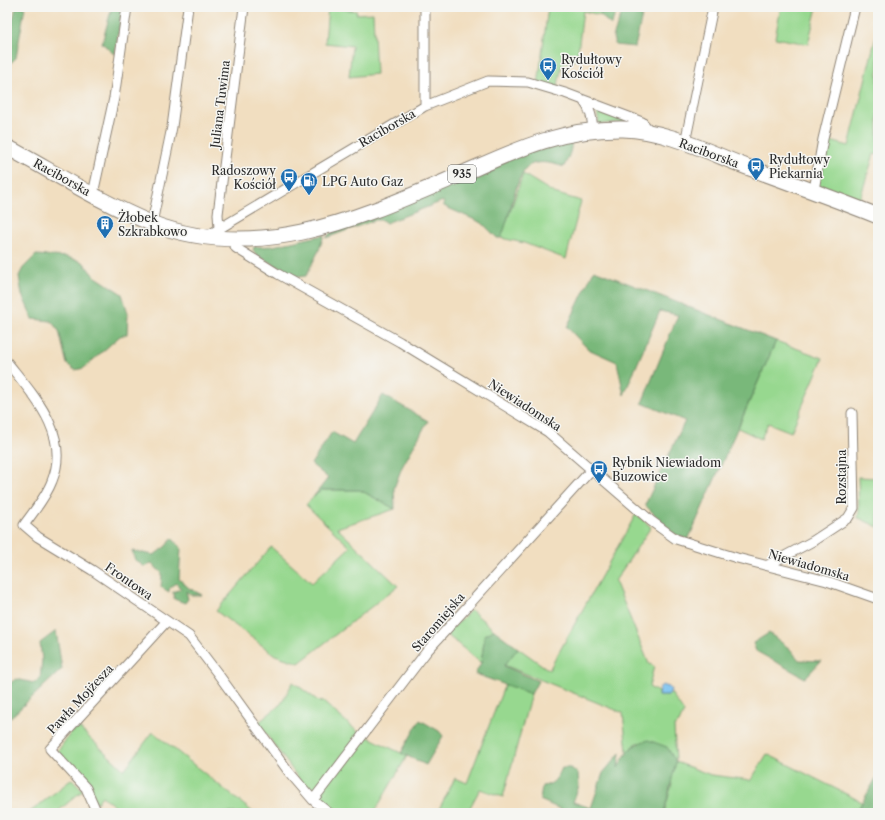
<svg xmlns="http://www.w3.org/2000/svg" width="885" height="820" font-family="'Libre Caslon Text',serif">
<rect width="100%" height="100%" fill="#f6f6f2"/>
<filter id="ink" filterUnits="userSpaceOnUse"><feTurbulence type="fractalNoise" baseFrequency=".025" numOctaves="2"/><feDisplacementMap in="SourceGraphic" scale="8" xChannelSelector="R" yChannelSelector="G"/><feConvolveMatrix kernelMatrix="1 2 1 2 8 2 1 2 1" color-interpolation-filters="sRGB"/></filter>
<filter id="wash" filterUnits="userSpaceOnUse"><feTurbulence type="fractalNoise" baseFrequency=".012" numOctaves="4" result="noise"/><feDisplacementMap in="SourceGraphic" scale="16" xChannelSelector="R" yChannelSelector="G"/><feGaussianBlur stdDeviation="0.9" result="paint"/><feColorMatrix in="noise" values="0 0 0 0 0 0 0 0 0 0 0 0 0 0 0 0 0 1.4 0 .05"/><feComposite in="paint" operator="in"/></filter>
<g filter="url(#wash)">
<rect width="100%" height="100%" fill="#f1dec0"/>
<path fill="#97d88f" stroke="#61825d" d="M328 7 357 11 356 14 373 13 376 74 349 77 352 46 325 43Z
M548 7H602L600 15 583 11 577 59 562 65 557 90 538 85Z
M781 7H817L808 44 775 38Z
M878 28V155L874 154 857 208 814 190 823 139 849 146Z
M599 110 603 112 629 122 599 124 597 111Z
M523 174 554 193 581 201 566 259 524 243 501 238Z
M776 341 823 358 791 432 768 423 761 439 738 428Z
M858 477 878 478V527L857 517 859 513Z
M322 490H360L395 509 337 528 398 586 299 663 275 655 216 611 271 547 312 583 350 547 306 505 314 496Z
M636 514 651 527 615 581 649 664 654 666 649 687 658 692V696H668L671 693 684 712 679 723 674 726 676 762 711 775 751 780 767 754 862 802 856 813H664L672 784 638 742 627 752 623 713 504 665 518 648 549 670Z
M471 610 494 630 485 635 481 663 446 634Z
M293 682 321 703 322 701 358 732 407 756 374 813H338L332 809 302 783 258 723 281 704Z
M505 684 531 694 503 797 480 789 467 813H437L455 778 467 783Z
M76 725 124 770 153 732 254 813H123L102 796 97 803 58 751Z
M72 779 83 790 56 813H25L30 812Z"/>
<path fill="#79b87a" stroke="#527252" d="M16 7H25L16 58 7 66V44Z
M112 7H122L115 55 102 43Z
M602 7H618L611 25 600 15Z
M624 7H644L635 47 615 45 613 37Z
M570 140C574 148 567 159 564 167 553 163 535 159 526 168 515 179 509 221 501 238H497L482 223 448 208 444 206 443 201 386 223 382 220H375L326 238 330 233 520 153Z
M324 235 319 250 306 276 298 277 256 255 253 250 254 247 273 246Z
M36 255 67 257 83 262 93 275 122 294 128 313 127 334 120 336 84 368 75 370 67 364 59 331 51 321 33 319 22 295 19 276 23 268Z
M594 270 776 341 688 540 673 533 645 505 685 421 642 403 678 315 660 311 624 395 617 362 588 349 567 327Z
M383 395 428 421 402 467 394 488 395 509 360 490H322L314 496 328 478 311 464 332 432 353 444Z
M172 538 181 548 179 579 189 588 202 595H191L186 591 188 599 185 603 174 599 173 592 181 589 176 583 169 589V592L161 587 162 573 151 563 145 567 135 560 132 551 154 555 166 546Z
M494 630 518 648 504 666 538 681 531 694 475 674 481 663 485 635Z
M56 631 62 669 9 719 7 717V685L16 679 34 683 40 679 42 660 40 643Z
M769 633 790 649 799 660 821 661 805 678 756 651 753 643Z
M420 720 439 731 443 736 426 765 401 753Z
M648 740 667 747 676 762 664 813H569L540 800 542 786C554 785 557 778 562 768H570L578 773 579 786 573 802 591 808 603 773 620 753 618 768C626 753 631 744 648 740Z
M878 775V813H856Z"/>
<path fill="#78c1f0" stroke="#52768e" d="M662 685 669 687 671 690 668 696H658L659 689Z"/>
</g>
<g filter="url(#ink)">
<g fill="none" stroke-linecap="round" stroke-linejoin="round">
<defs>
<path id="minor" d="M425 7V106
M583 100C591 110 592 118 593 130
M685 143 713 7
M814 190 823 139 855 7
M93 194 114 98 127 7
M152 223 172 127 188 7
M219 228 218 214 244 7
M207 236 425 106 488 81 528 82 565 93 642 122 651 132
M231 238 236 248 278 274 400 342 548 432 651 521 676 539 737 558 827 581 878 599
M7 362C34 396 71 435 52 481 46 497 34 511 24 525L38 537 92 570 189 636 218 674 289 772 313 800 329 813
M768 565 813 541 848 518 854 508 852 413
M313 800 427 651 592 469
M97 813 86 788 50 749 166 622"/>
<path id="primary" d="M7 147C53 172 102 203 151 223 258 264 357 219 455 177 512 152 559 128 623 129 666 130 708 152 747 167 791 183 835 199 878 216"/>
</defs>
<use href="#minor" stroke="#8e8476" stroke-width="11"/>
<use href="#primary" stroke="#8e8476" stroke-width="17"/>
<use href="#minor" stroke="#fff" stroke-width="9"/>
<use href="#primary" stroke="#fff" stroke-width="15"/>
</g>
</g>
<defs>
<symbol id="bus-pin" viewBox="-11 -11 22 30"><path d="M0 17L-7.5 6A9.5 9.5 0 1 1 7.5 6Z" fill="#1f6fb2" stroke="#f6f6f2"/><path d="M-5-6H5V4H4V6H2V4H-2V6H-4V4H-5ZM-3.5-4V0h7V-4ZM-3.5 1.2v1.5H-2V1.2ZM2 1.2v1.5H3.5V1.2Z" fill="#fff"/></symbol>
<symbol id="fuel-pin" viewBox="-11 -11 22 30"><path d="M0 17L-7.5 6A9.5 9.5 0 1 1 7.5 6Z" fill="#1f6fb2" stroke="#f6f6f2"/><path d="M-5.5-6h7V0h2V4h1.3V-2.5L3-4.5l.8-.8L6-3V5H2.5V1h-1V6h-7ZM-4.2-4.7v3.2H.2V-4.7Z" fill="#fff"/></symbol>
<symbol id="building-pin" viewBox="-11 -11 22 30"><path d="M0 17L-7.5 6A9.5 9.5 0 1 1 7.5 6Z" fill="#1f6fb2" stroke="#f6f6f2"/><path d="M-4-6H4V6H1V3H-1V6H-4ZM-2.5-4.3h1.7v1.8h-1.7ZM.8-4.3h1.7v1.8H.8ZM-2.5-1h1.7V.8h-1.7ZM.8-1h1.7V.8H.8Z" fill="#fff"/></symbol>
</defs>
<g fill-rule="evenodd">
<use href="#bus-pin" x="538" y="56" width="20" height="27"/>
<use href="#bus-pin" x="746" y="156" width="20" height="27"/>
<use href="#bus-pin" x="279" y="167" width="20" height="27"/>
<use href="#fuel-pin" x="299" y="171" width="20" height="27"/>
<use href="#building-pin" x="95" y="214" width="20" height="27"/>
<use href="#bus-pin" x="589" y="459" width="20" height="27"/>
</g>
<g text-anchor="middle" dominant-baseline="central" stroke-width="3" stroke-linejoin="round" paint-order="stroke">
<rect fill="#f6f6f2" stroke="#686867" stroke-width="1" x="448" y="165" width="28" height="18" rx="3"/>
<g font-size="11" font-weight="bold" fill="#2b2b2b">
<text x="462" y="174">935</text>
</g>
<g font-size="12" fill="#2b2b2b" stroke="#f6f6f2" text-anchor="start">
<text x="561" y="59">Rydułtowy<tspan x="561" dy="14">Kościół</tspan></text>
<text x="769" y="159">Rydułtowy<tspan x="769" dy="14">Piekarnia</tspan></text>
<text x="276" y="170" text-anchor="end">Radoszowy<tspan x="276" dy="14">Kościół</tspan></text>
<text x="322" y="181">LPG Auto Gaz</text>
<text x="118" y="217">Żłobek<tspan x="118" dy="14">Szkrabkowo</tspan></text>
<text x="612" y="462">Rybnik Niewiadom<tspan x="612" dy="14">Buzowice</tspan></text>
</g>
<g font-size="12" fill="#2b2b2b" stroke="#f6f6f2">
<text transform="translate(220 104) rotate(-83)">Juliana Tuwima</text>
<text transform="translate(387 128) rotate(-30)">Raciborska</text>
<text transform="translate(709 153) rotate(20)">Raciborska</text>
<text transform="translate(62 177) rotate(29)">Raciborska</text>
<text transform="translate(525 405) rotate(33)">Niewiadomska</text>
<text transform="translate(841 477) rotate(-90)">Rozstajna</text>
<text transform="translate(809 565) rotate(16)">Niewiadomska</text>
<text transform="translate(129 581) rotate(35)">Frontowa</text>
<text transform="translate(438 622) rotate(-49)">Staromiejska</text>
<text transform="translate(80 699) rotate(-47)">Pawła Mojżesza</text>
</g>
</g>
<rect width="885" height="820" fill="none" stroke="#f6f6f2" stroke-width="24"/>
</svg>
